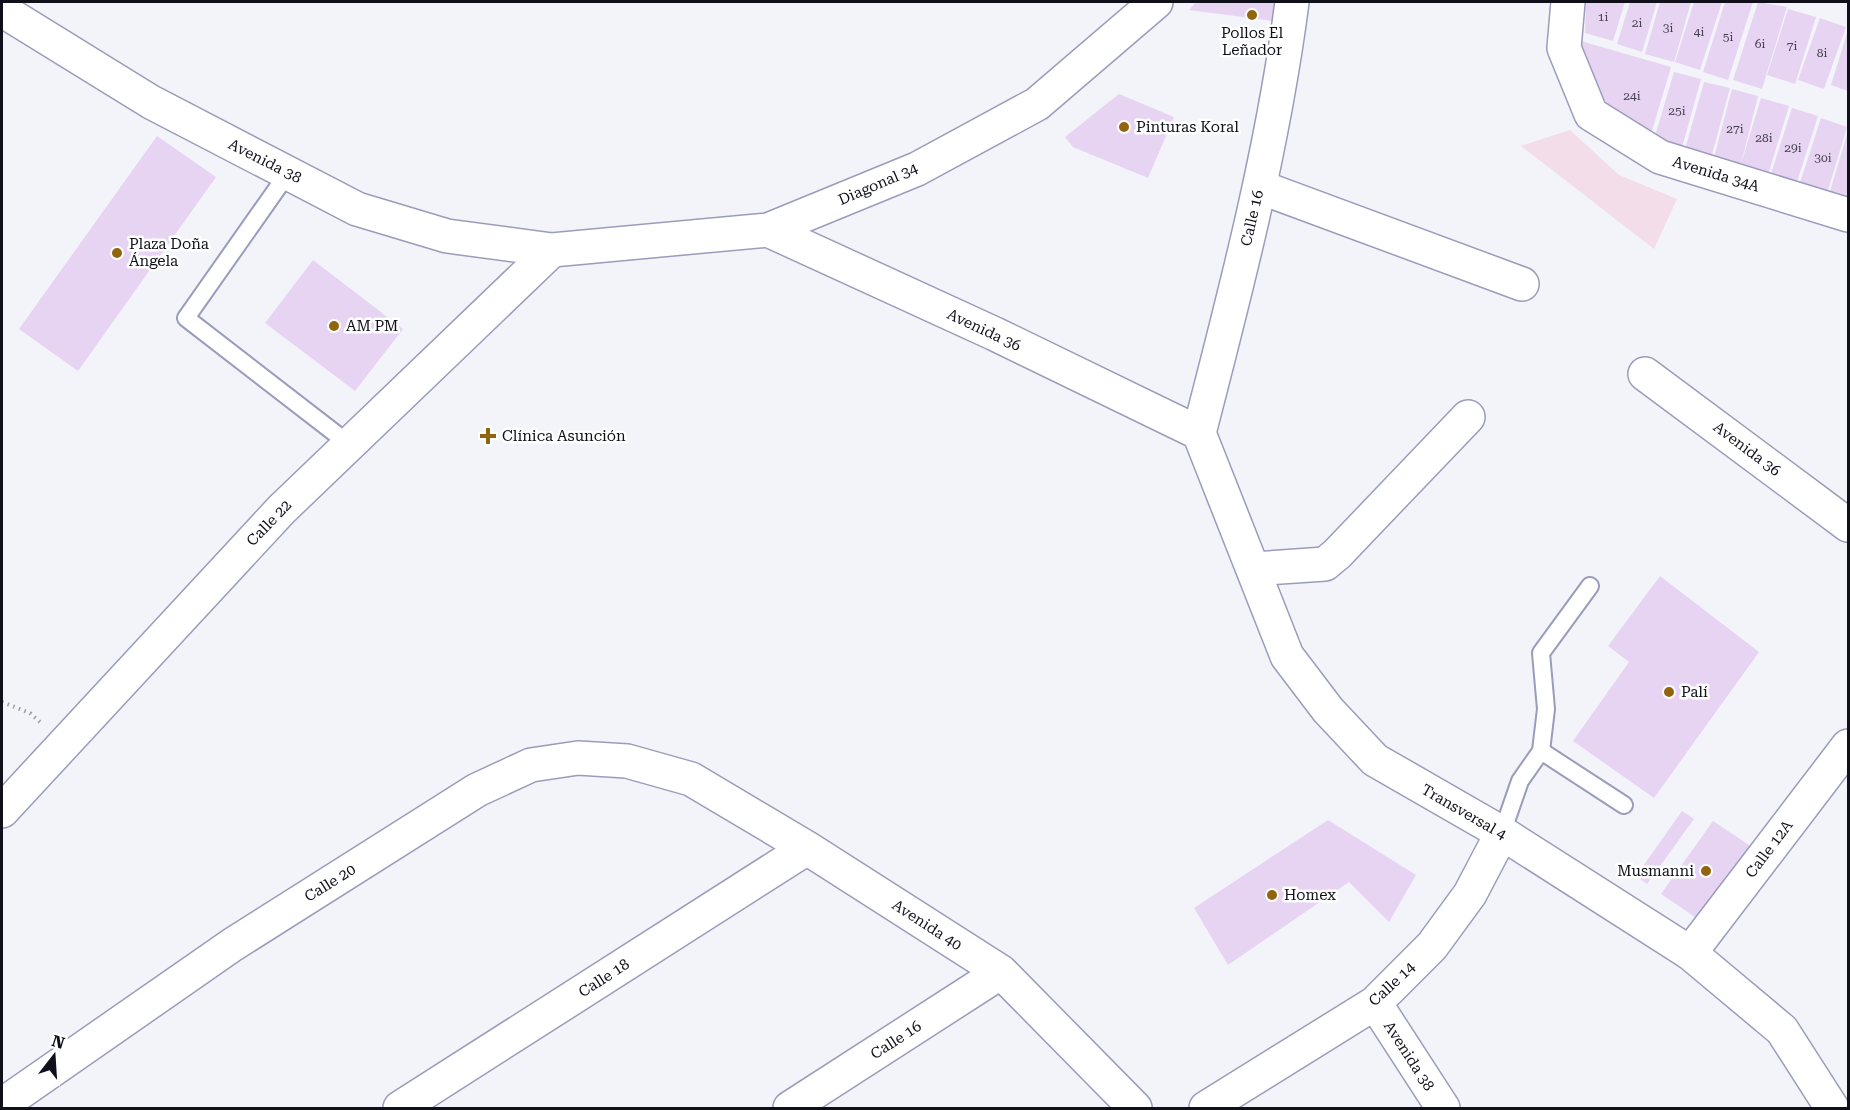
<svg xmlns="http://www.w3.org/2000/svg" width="1850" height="1110" font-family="'Roboto Serif',serif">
<rect width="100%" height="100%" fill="#f3f3fa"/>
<path fill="#f3dde9" d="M1570 130 1619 175 1677 199 1654 249 1521 146Z"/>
<path fill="#e7d4f2" d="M1196 2H1275L1273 21 1189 10Z
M1586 2H1625L1613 41 1585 33Z
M1630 2H1657L1642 52 1617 44Z
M1660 2H1691L1674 62 1645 54Z
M1694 2H1722L1700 70 1675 62Z
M1725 2H1753L1728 80 1703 72Z
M1758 2 1787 7 1762 89 1733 80Z
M1788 9 1816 17 1795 84 1767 75Z
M1820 18 1846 27 1824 89 1798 80Z
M1848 30V91L1831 85Z
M1581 41 1671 67 1649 141 1621 124 1582 65Z
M1674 72 1701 79 1681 151 1653 143Z
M1704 82 1730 88 1710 162 1684 153Z
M1732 89 1758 96 1741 164 1761 98 1789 106 1767 178 1713 161Z
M1119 94 1174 117 1148 178 1073 147 1065 137Z
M1792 108 1818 116 1795 188 1769 180Z
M1821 118 1847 127 1826 197 1798 189Z
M1848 131V204L1828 198Z
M157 136 216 177 78 371 19 329Z
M313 260 403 329 355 391 265 323Z
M1660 576 1759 652 1654 798 1573 741 1629 662 1608 646Z
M1682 811 1694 819 1647 884 1636 876Z
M1328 820 1416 875 1389 922 1349 882 1228 965 1194 908Z
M1713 821 1752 847 1698 919 1661 894Z"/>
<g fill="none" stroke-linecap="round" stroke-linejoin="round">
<defs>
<path id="service" d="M288 173 186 318 349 444
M1541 751 1624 805
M1502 833 1520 781 1541 751 1546 709 1541 653 1590 586"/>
<path id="minor" d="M1568 2 1564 48 1591 114 1660 157 1848 215
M1260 187 1522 284
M1645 374 1848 525
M1253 569 1325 564 1337 554 1468 417
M1690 953 1848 746
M1375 1003 1443 1108
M2 1105 232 945 477 790 531 765 578 758 627 761 691 779 807 848 1001 972 1135 1108
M400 1108 807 848
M790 1108 1001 972
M1206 1108 1375 1003 1432 946 1470 894 1502 833"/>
<path id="tertiary" d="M2 10 151 102 357 209 447 236 552 250 768 230 917 169 1037 104 1156 2
M768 230 995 334 1199 433
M1199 433 1287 656 1328 710 1375 760 1502 833 1690 953 1782 1030 1832 1108
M1199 433C1236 290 1273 148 1292 2
M2 811 281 510 552 250"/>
</defs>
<use href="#service" stroke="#9a9cbb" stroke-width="20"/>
<use href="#minor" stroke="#9a9cbb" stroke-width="36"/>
<use href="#tertiary" stroke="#9a9cbb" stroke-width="36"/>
<path stroke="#9c9ca4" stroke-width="4" stroke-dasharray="1.5 4.5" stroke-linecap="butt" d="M2 702 30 713 41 723"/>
<use href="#service" stroke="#fff" stroke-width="16"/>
<use href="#minor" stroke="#fff" stroke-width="33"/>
<use href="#tertiary" stroke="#fff" stroke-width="33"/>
</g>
<g fill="#91640e" stroke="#fff" stroke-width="2">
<circle cx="1252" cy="15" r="6"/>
<circle cx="1124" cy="127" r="6"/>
<circle cx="117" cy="253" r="6"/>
<circle cx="334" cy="326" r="6"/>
<path d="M485 427h6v6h6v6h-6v6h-6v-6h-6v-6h6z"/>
<circle cx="1669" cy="692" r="6"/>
<circle cx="1706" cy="871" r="6"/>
<circle cx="1272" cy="895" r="6"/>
</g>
<g text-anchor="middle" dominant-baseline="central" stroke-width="5" stroke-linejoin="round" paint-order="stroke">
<g font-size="12" fill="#464151">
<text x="1603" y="17">1i</text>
<text x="1637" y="23">2i</text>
<text x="1668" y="28">3i</text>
<text x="1699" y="32">4i</text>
<text x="1728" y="37">5i</text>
<text x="1760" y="44">6i</text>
<text x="1792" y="46">7i</text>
<text x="1822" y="53">8i</text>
<text x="1632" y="96">24i</text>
<text x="1677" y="111">25i</text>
<text x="1735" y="129">27i</text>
<text x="1764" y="138">28i</text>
<text x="1793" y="148">29i</text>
<text x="1823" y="158">30i</text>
</g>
<g font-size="15" fill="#10101b" stroke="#fff" text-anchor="start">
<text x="1252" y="33" text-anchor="middle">Pollos El<tspan x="1252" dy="17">Leñador</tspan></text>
<text x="1136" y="127">Pinturas Koral</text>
<text x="129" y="244">Plaza Doña<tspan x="129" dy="17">Ángela</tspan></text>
<text x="346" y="326">AM PM</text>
<text x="502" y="436">Clínica Asunción</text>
<text x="1681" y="692">Palí</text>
<text x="1694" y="871" text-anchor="end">Musmanni</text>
<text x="1284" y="895">Homex</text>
</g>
<g font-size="15" fill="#10101b" stroke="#fff">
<text transform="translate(265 161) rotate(27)">Avenida 38</text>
<text transform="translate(1716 174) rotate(17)">Avenida 34A</text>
<text transform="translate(878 184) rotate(-23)">Diagonal 34</text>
<text transform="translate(1252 218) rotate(-77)">Calle 16</text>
<text transform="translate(984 330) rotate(25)">Avenida 36</text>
<text transform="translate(1747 449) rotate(37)">Avenida 36</text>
<text transform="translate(269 523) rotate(-46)">Calle 22</text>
<text transform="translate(1464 812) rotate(30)">Transversal 4</text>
<text transform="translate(1769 849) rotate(-53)">Calle 12A</text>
<text transform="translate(330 883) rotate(-32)">Calle 20</text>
<text transform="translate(927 925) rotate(33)">Avenida 40</text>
<text transform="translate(604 978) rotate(-33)">Calle 18</text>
<text transform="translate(1392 984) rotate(-43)">Calle 14</text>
<text transform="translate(896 1040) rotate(-33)">Calle 16</text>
<text transform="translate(1409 1056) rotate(57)">Avenida 38</text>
</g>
</g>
<rect width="1850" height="1110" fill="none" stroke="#10101b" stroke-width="6"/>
<g transform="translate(54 1056) rotate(17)" stroke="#ffffff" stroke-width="4.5" paint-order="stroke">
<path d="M0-4.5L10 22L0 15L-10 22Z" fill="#10101b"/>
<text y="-9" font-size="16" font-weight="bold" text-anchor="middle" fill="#10101b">N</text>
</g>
</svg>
